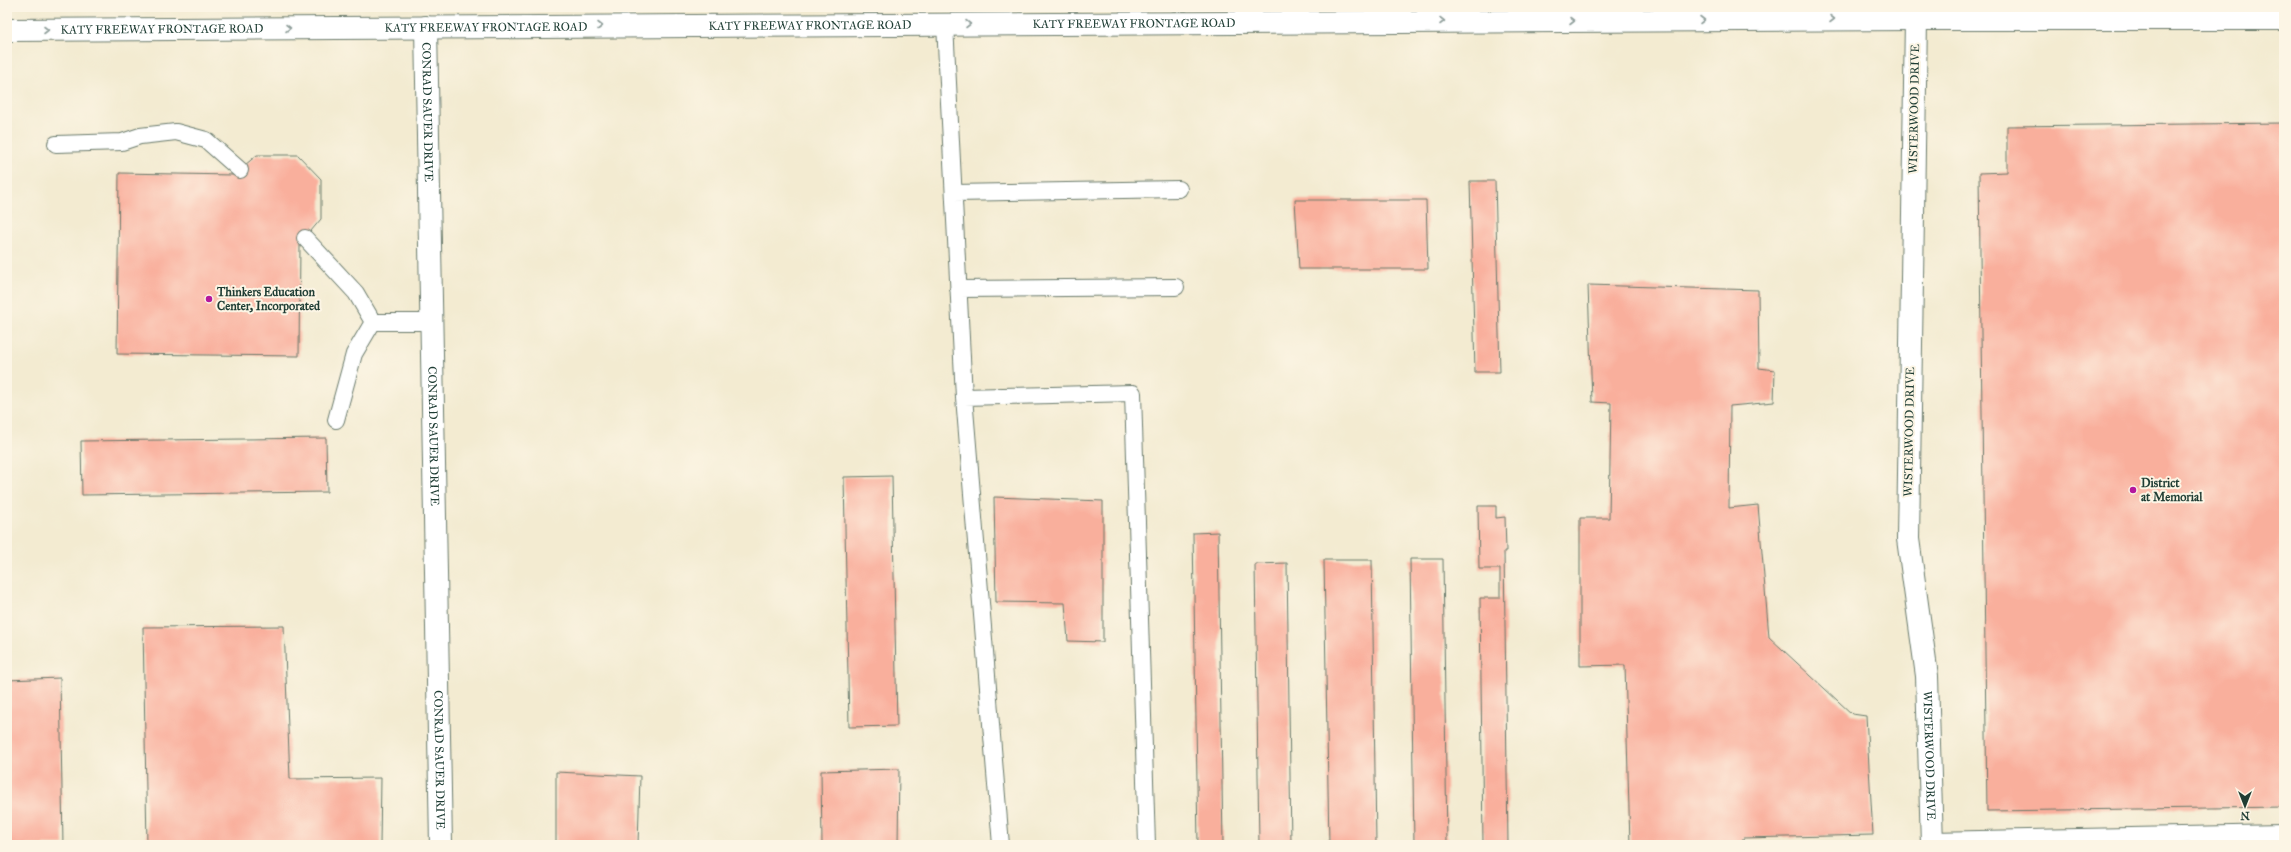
<svg xmlns="http://www.w3.org/2000/svg" width="2291" height="852" font-family="'IM FELL Great Primer',serif">
<rect width="100%" height="100%" fill="#fcf5e5"/>
<filter id="ink" filterUnits="userSpaceOnUse"><feTurbulence type="fractalNoise" baseFrequency=".025" numOctaves="2"/><feDisplacementMap in="SourceGraphic" scale="8" xChannelSelector="R" yChannelSelector="G"/><feConvolveMatrix kernelMatrix="1 2 1 2 8 2 1 2 1" color-interpolation-filters="sRGB"/></filter>
<filter id="wash" filterUnits="userSpaceOnUse"><feTurbulence type="fractalNoise" baseFrequency=".012" numOctaves="4" result="noise"/><feDisplacementMap in="SourceGraphic" scale="16" xChannelSelector="R" yChannelSelector="G"/><feGaussianBlur stdDeviation="0.9" result="paint"/><feColorMatrix in="noise" values="0 0 0 0 0 0 0 0 0 0 0 0 0 0 0 0 0 1.4 0 .05"/><feComposite in="paint" operator="in"/></filter>
<g filter="url(#wash)">
<rect width="100%" height="100%" fill="#f3ebd1"/>
<g id="blocks">
<path fill="#f9af9c" d="M2284 123V807L1987 811 1979 173 2007 172V126Z
M257 155H298L321 179V219L300 244 299 356 117 354 119 173 233 175Z
M1470 181H1495L1500 372H1475Z
M1295 200H1426L1428 269H1299Z
M1588 285 1758 290 1759 368 1775 370 1774 402 1730 406 1729 508 1758 505 1769 637 1852 714 1866 716 1873 835 1743 838V845H1630L1625 665 1580 666V518H1609L1611 403 1592 402Z
M326 438 327 492 82 495 81 441Z
M892 476 897 726 849 727 844 477Z
M994 497 1103 501V642L1068 641 1065 603 996 602Z
M1478 506H1496V518L1505 517 1506 551H1504L1508 845H1483L1480 598H1500V569H1479Z
M1218 532 1223 845H1198L1193 533Z
M1410 559H1443L1447 845H1414Z
M1324 560H1372L1376 845H1329Z
M1287 563 1291 845H1259L1255 564Z
M284 626 290 779 381 778 380 845H147L143 627Z
M60 678 63 845H7V680Z
M899 769 898 845H822L821 771Z
M556 772 640 776 638 845H556Z"/>
</g>
</g>
<g filter="url(#ink)">
<use href="#blocks" fill-opacity="0" stroke="#697a6b" stroke-width="1"/>
<g fill="none" stroke-linecap="round" stroke-linejoin="round">
<defs>
<path id="service" d="M945 24 964 397 1001 845
M56 144 122 142 140 136 176 132 206 140 240 170
M954 193 1179 189
M305 238 356 293 373 322
M958 289 1176 287
M964 397 1133 393 1147 845
M336 420 354 354 373 322H431
M1932 840 2284 833"/>
<g id="minor">
<path id="s1" d="M1916 19 1908 539 1927 676 1932 845"/>
</g>
<g id="tertiary">
<path id="s2" d="M426 27 441 845"/>
</g>
<g id="secondary">
<path id="s3" d="M7 30 1916 19H2284"/>
</g>
</defs>
<use href="#service" stroke="#697a6b" stroke-width="18"/>
<use href="#minor" stroke="#697a6b" stroke-width="24"/>
<use href="#tertiary" stroke="#697a6b" stroke-width="24"/>
<use href="#secondary" stroke="#697a6b" stroke-width="24"/>
<use href="#service" stroke="#fff" stroke-width="16"/>
<use href="#minor" stroke="#fff" stroke-width="22"/>
<use href="#tertiary" stroke="#fff" stroke-width="22"/>
<use href="#secondary" stroke="#fff" stroke-width="22"/>
</g>
<defs><path id="oneway-chevron" d="M-2-3.5L2.5 0L-2 3.5" fill="none" stroke-width="1.6" stroke-linecap="round" stroke-linejoin="round"/></defs>
<g stroke="#8f9e9a">
<use href="#oneway-chevron" transform="translate(1832 19)"/>
<use href="#oneway-chevron" transform="translate(1702 20)"/>
<use href="#oneway-chevron" transform="translate(1442 21)"/>
<use href="#oneway-chevron" transform="translate(1572 21)"/>
<use href="#oneway-chevron" transform="translate(968 24)"/>
<use href="#oneway-chevron" transform="translate(600 26)"/>
<use href="#oneway-chevron" transform="translate(288 28)"/>
<use href="#oneway-chevron" transform="translate(46 30)"/>
</g>
</g>
<g fill="#b5179e" stroke="#fcf5e5" stroke-width="1.5">
<circle cx="209" cy="299" r="4"/>
<circle cx="2133" cy="490" r="4"/>
</g>
<g text-anchor="middle" dominant-baseline="central" stroke-width="4" stroke-linejoin="round" paint-order="stroke">
<g font-size="12" fill="#1f3d34" stroke="#fcf5e5">
<text stroke="none"><textPath href="#s3" startOffset="1127">KATY FREEWAY FRONTAGE ROAD</textPath></text>
<text stroke="none"><textPath href="#s3" startOffset="803">KATY FREEWAY FRONTAGE ROAD</textPath></text>
<text stroke="none"><textPath href="#s3" startOffset="479">KATY FREEWAY FRONTAGE ROAD</textPath></text>
<text stroke="none"><textPath href="#s3" startOffset="155">KATY FREEWAY FRONTAGE ROAD</textPath></text>
<text transform="translate(1914 109) rotate(-89)">WISTERWOOD DRIVE</text>
<text stroke="none"><textPath href="#s2" startOffset="85">CONRAD SAUER DRIVE</textPath></text>
<text transform="translate(1909 432) rotate(-89)">WISTERWOOD DRIVE</text>
<text stroke="none"><textPath href="#s2" startOffset="409">CONRAD SAUER DRIVE</textPath></text>
<text stroke="none"><textPath href="#s1" startOffset="738">WISTERWOOD DRIVE</textPath></text>
<text stroke="none"><textPath href="#s2" startOffset="733">CONRAD SAUER DRIVE</textPath></text>
</g>
<g font-size="12" font-weight="bold" fill="#1f3d34" stroke="#fcf5e5" text-anchor="start">
<text x="217" y="292">Thinkers Education<tspan x="217" dy="14">Center, Incorporated</tspan></text>
<text x="2141" y="483">District<tspan x="2141" dy="14">at Memorial</tspan></text>
</g>
</g>
<rect width="2291" height="852" fill="none" stroke="#fcf5e5" stroke-width="24"/>
<g transform="translate(2245 806) rotate(180)" stroke="#fcf5e5" stroke-width="3" paint-order="stroke">
<path d="M0-3L7 15L0 10L-7 15Z" fill="#1f3d34"/>
<text y="-6" font-size="11" font-weight="bold" text-anchor="middle" fill="#1f3d34">N</text>
</g>
</svg>
